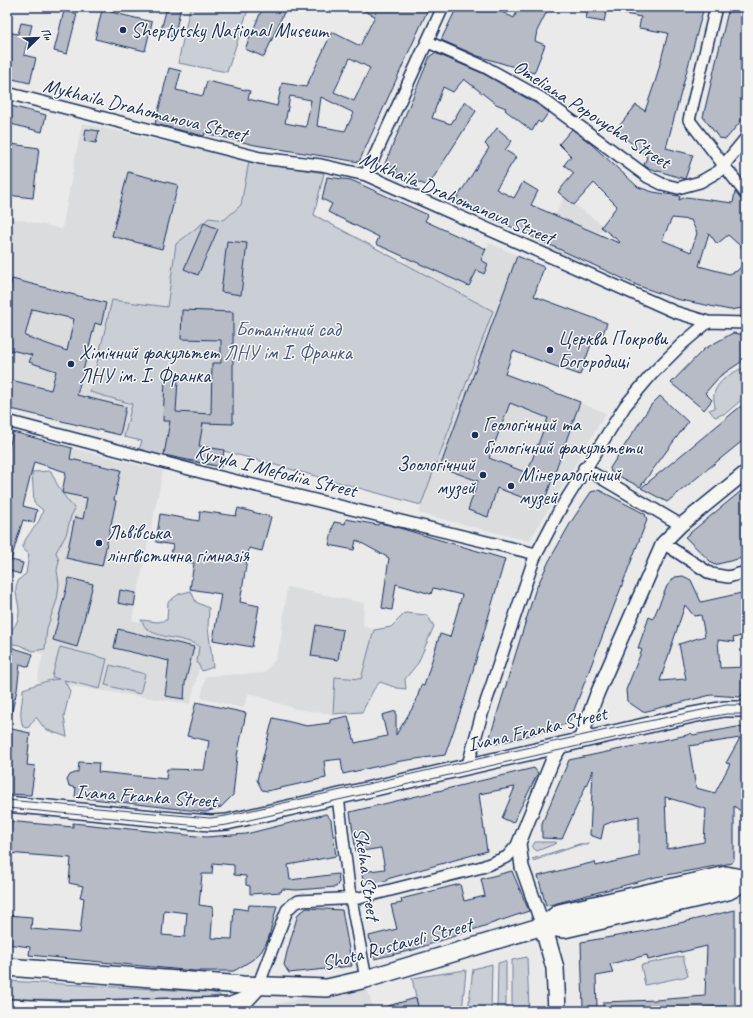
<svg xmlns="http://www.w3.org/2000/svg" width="753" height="1018" font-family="Caveat,sans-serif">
<rect width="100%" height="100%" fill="#e9eae9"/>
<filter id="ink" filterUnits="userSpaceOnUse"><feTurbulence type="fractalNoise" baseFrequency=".025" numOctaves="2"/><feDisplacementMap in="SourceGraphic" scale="8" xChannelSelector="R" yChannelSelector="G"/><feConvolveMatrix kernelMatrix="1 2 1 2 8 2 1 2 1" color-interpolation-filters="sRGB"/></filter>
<g filter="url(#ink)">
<path fill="#dadcde" d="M82 123 249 161 324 173 314 214 405 263 425 221 486 249 489 243 544 267 505 374 606 413 529 541 419 513 421 505 224 451 221 467 120 435 7 408V217L62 229Z
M564 197 604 226 581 266 540 248Z
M72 448 163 471 132 620 207 638 190 704 37 681 43 654 26 649Z
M287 587 364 603 363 625 374 630 361 679 335 677 333 714 296 709 249 693 243 708 201 698 206 676 264 673 275 660 281 639Z
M366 984 374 1011H242L259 1008Z"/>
<path fill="#caced5" stroke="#727e9a" d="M190 7H249L227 72 178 63Z
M249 161 324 173 314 215 493 311 421 505 224 451 221 467 138 452 142 441 124 437 132 404 90 392 112 300 167 307 176 244 209 218 224 220 241 205Z
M746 367V396L726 413 715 417 709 410 715 408C715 404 713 399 714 395 716 381 734 371 746 367Z
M51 471C57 486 64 497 75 509L71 516 66 535 56 552 59 561 57 570 59 584 57 600 47 628 45 649 33 651 19 645 7 643V634C36 611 0 589 26 574L29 554 22 548C27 531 39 528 43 510L34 503 32 472Z
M191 591 196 602 209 608 208 627 213 667 202 671 197 662 199 646C183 637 163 639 148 630 145 628 143 623 141 620L158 622 167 620 168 602 179 594Z
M405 613 427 615 434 626 418 663 405 679 406 689 397 688 380 682 374 689 362 712 333 714 335 677 361 679 374 630 391 627Z
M60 647 107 659 100 689 64 680 70 691 64 716 67 737 45 729 36 717 28 728 23 727C18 712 23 704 23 689 36 685 46 680 59 679L52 677Z
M110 665 145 674 140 694 105 685Z
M535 842H556L557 843 537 851 532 847Z
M589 843 588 845H579L533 861 532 859 579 844Z
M683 956 688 976 645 985 641 965Z
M527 957 529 1011H512V960Z
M506 961V1011H497L498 963Z
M492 964 491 1011H468L473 969Z
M466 970 462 1011H419L412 978Z
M7 981 209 992 218 994 222 997 220 1001 7 999Z"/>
<path fill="#b6bbc6" stroke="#1b2f5e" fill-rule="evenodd" d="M167 7H181L174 37 160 34Z
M263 7H278L285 10 264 57 245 49Z
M356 7H429L359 162 255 145 205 133 204 136 155 124 169 68 181 71 176 90 203 96 207 81 250 91 248 99 277 106 282 83 306 87 332 32 360 46 375 16ZM350 58 370 68 354 101 334 92ZM290 96 311 100 306 127 285 123ZM321 97 354 113 345 131 317 126Z
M457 7H492L514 18 519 7H549L537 31 535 41 545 45 534 73 478 56 441 40Z
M588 7H607L604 22 586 19Z
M619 7H704L666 148 693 155 685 179 648 168 644 165 647 157 616 130 636 105 645 111 656 79 668 33 639 28 641 17 619 13Z
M729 7H746V115L726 139 719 138 703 117Z
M102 10 152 22 145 51 95 39Z
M64 11 77 14 67 54 54 51Z
M21 23 32 25 24 55 36 58 30 83 8 78 11 64 7 63V32L18 34Z
M435 53 482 73 537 104 549 112 541 123 538 121 532 131 505 110 506 108 496 104 464 79 453 92 443 87 432 118 451 124 465 101 476 111 428 186 396 173 397 168 384 166 430 56Z
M7 105 46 115 42 132 7 123Z
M497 128 512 141 505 150 516 157 496 189 514 198 523 182 538 191 531 205 619 243 620 242 601 227 617 206 594 183 574 205 558 192 574 173 564 165 571 156 559 144 572 129 590 143 638 187 653 192 680 196 679 200 686 197 733 203 735 192 746 206V251L728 235 717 244 709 233 699 266 729 274 737 271 746 261V305L743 308 730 310 676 299 639 286 455 201 489 148 485 144ZM672 218 691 220 697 233 691 252 662 240Z
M86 129 99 131 96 143 84 141Z
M11 144 39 148 33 198 7 195V172Z
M128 172 178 185 162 249 112 236Z
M327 177 351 180 428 215 425 221 486 249 481 260 488 264 484 274 477 270 469 286 376 244 379 237 328 212 332 204 322 199Z
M204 223 218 229 198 275 184 269Z
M227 241 247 243 241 295 221 292Z
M517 256 544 267 534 296 607 323 600 342 593 339 580 375 513 351 505 374 580 402 543 505 497 488 488 517 468 510 478 481 440 467ZM510 403 548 418 527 473 489 458Z
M12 279 106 303 101 325 95 323 77 395 126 407 120 435 7 408V379L51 390 56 371 29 362 32 355 7 349V298ZM32 309 74 319 67 351 25 336Z
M182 310 233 312V424L203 423 199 446 224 450 221 467 164 455 170 421H163L165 379H178L176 412 211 414 212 363H221V340L181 339Z
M733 333 746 335V362H741L720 376 705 393 712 400 704 410 671 383 704 349Z
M660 396 688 422 640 487 611 472 610 468 651 405Z
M746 402V438L667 502 641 488Z
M13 432 72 448 70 459 121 470 114 500 116 501 102 566 66 558 75 517 83 519 87 498 62 493 66 472 34 462 23 506 37 510 34 523 23 520 18 536 11 560 23 563 20 574 7 570V455Z
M746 487V557L714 565 685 537Z
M599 490 645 514 647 520 569 723 538 733 496 744 493 743 490 737 535 591 549 561 571 522 591 492Z
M238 508 271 517 262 551 249 548 240 602 259 606 252 647 213 640 221 594 190 589 194 563 170 559 173 545 156 542 160 514 199 521 200 511 236 516Z
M346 519 378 525 379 523 389 525 505 559 465 698 445 755 401 761 343 774 341 759 324 761 326 778 267 791 262 790 257 780 273 718 307 726 330 723V720L348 716 355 743 387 736 382 715 396 711V735L416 702 421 685 424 686 440 634 450 637 462 595 433 588 431 594 396 584 392 610 382 608 389 558 356 540 354 550 329 545 334 522 345 524Z
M683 576 691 580 701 602 746 592V635L733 638 734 642 718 640 720 668 746 667V694H742L741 697 711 695 643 712 627 701 626 690 642 650 638 648 649 617 653 619 667 586 675 577ZM685 605 694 616 701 615 705 636 679 644 686 679 660 681Z
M69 578 93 584 77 647 53 640Z
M120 590 136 593 134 606 118 603Z
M316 625 343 630 338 660 311 656Z
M118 629 194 647 185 683 184 699 165 696 169 661 114 648Z
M7 646 33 654 29 667 20 664 17 690 11 715 7 714Z
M196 702 246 713 237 756 233 795 221 807 206 812 75 797 76 788 69 786 67 780 70 775 78 772 79 762 99 763 98 772 166 779 167 769 204 770 209 741 187 736Z
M746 725V815L734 806V859L732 863 656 877 546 906 538 876 595 862 596 866 639 856V816L614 821 604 825 601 839 590 835 593 770 562 839 542 838V823L569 760 687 735 691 733 693 735 737 727 745 728ZM740 738 726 763 730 764 715 793 696 788 689 746ZM665 797 706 809 704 842 667 849Z
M7 728 30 733 27 765 35 766 31 795 7 794Z
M534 768 538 773 513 823 502 818 515 787 479 794 487 851 387 879V881L363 883 362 872 385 869 381 848 356 852 350 812Z
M326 814 331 820 336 856 288 865 290 880 338 874 339 882 336 887 297 890 282 889 281 892 250 894V886L246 885V876L234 875V865L213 863 212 874H202L199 905 213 907 211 938 232 939 234 908 248 910 249 905 277 906 268 940 261 952 252 960 234 971H194L29 955 30 947 7 944V915L32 917 31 929 80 933 84 898 80 897 83 886 69 883 71 858 7 853V821L73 827V823L206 837 246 834ZM164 910 187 913 185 937 162 935Z
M512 871 529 911 413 950 374 959 369 936 397 929 391 905 402 903 401 899 460 884 464 901 485 896 481 879Z
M307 908 342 910 352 966 289 973 284 965 287 952 298 914Z
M735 910V1005L704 1008V1011H603V1002L656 1000 705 996 707 946 648 960 647 955 610 964 613 973 596 976 597 1007H583L581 942 641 932Z
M416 998 419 1011H381V1008Z"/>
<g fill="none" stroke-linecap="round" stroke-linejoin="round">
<defs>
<path id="minor" d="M716 7 689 120 746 194
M428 42 485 67 541 98 648 177 662 184 678 188 700 182 719 171 746 138
M7 93 260 158 321 165 366 175 675 312 708 322 746 323
M366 175 443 7
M7 421 208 474 536 554
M584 468 681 525
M663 543 711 574 728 577 746 572
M468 765 481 717 534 559 559 511 625 406 652 374 682 344 708 322
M338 797 349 888 366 979
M258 986 287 910 293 904 299 901 359 898 482 867 507 857 519 843"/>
<path id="tertiary" d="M580 740 597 694 663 543 681 525 746 472
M543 926 522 867 519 843 553 759 562 744"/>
<path id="secondary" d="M7 804 185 821 211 823 227 822 692 715 724 709H746"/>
<path id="primary" d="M543 926 564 929 728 891 746 881
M543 926 555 968 557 1011
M7 967 243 985 327 988 366 979 543 926 559 913 726 875 746 879
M7 1008 61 1010 231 1006 244 1001 258 986"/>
</defs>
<use href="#minor" stroke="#1b2f5e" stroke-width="14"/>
<use href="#tertiary" stroke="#1b2f5e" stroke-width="16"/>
<use href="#secondary" stroke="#1b2f5e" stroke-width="18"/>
<use href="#primary" stroke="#1b2f5e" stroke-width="20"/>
<use href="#minor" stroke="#f6f6f2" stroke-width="11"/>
<use href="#tertiary" stroke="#f6f6f2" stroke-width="13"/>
<use href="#secondary" stroke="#f6f6f2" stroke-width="15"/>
<use href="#primary" stroke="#f6f6f2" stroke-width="17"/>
<path stroke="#1b2f5e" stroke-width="1" d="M7 800 210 818 226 816 615 728 726 705H746
M7 808 210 827 227 825 694 720 726 714H746"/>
</g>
</g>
<g fill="#1b2f5e" stroke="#f6f6f2" stroke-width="1.5">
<circle cx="123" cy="30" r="4"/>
<circle cx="550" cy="350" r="4"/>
<circle cx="71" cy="364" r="4"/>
<circle cx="475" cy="435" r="4"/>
<circle cx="483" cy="475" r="4"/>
<circle cx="511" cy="486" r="4"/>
<circle cx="99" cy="543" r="4"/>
</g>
<g text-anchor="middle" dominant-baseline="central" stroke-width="3" stroke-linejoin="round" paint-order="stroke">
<g font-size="20" fill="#1b2f5e" stroke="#f6f6f2" text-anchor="start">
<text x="131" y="30">Sheptytsky National Museum</text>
<text x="558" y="338">Церква Покрови<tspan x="558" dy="23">Богородиці</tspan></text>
<text x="79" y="352">Хімічний факультет<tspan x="79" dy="23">ЛНУ ім. І. Франка</tspan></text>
<text x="483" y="424">Геологічний та<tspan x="483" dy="23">біологічний факультети</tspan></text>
<text x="475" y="464" text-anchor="end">Зоологічний<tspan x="475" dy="23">музей</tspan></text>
<text x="519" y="474">Мінералогічний<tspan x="519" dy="23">музей</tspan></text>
<text x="107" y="532">Львівська<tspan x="107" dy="23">лінгвістична гімназія</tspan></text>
</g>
<g font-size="20" fill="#1b2f5e" stroke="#f6f6f2">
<text transform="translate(145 110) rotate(14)">Mykhaila Drahomanova Street</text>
<text transform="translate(592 114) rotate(33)">Omeliana Popovycha Street</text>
<text transform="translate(457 198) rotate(23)">Mykhaila Drahomanova Street</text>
<text transform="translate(276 471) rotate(14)">Kyryla I Mefodiia Street</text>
<text transform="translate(537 729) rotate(-13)">Ivana Franka Street</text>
<text transform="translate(146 796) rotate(4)">Ivana Franka Street</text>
<text transform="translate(367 874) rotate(82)">Skelna Street</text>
<text transform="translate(397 944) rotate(-15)">Shota Rustaveli Street</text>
</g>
<g font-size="20" fill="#47577c" stroke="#f6f6f2">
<text x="288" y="329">Ботанічний сад<tspan x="288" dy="23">ЛНУ ім І. Франка</tspan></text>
</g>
</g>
<rect width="753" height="1018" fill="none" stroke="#f6f6f2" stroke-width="24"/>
<rect x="12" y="12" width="729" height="994" fill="none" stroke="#1b2f5e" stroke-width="1.5" filter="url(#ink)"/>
<g transform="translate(38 38) rotate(67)" stroke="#f6f6f2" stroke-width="3" paint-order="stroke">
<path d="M0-3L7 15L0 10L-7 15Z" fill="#1b2f5e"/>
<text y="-6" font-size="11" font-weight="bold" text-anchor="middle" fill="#1b2f5e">Пн</text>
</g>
</svg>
